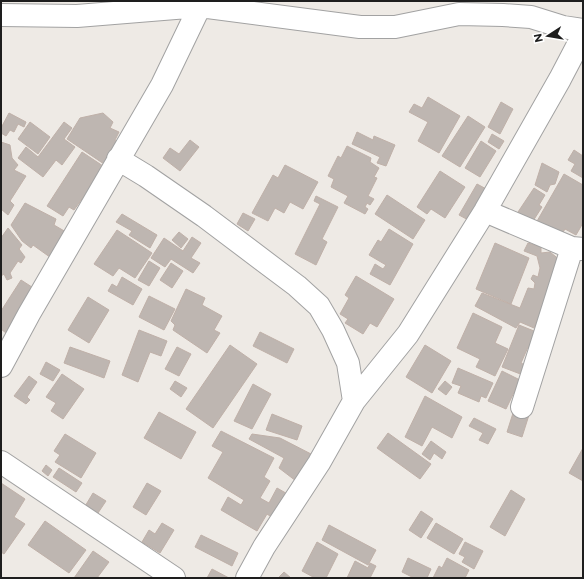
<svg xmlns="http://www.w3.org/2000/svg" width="584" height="579" font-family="Montserrat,sans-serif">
<rect width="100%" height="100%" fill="#eeeae5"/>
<path fill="#beb6b1" stroke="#bfb0a8" d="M428 97 460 116 439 153 418 141 428 122 409 112 414 104 422 108Z
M501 102 513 109 500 134 488 127Z
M9 113 26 122 24 127 18 124 14 132 10 130 6 136 1 133V128Z
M103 113 113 122 110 128 119 132 115 140 117 144 104 164 67 139 80 118Z
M468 116 485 127 460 167 442 156Z
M30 122 50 137 38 154 18 139Z
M64 122 72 128 64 139 75 147 62 165 56 160 43 177 18 158 26 147 38 157Z
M357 132 373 140 374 136 395 145 386 166 377 163 380 157 352 144Z
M492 134 504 141 499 149 488 142Z
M190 140 199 147 180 171 163 158 170 148 179 154Z
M481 141 496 151 480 177 465 168Z
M1 142 10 145 12 158 18 165 14 170 26 176 10 201 14 205 8 215 1 209Z
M347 146 371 158 370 162 379 168 374 177 377 178 368 196 374 199 370 205 367 203 365 207 368 209 365 214 344 203 348 196 331 187 334 179 328 176 338 156 341 158Z
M574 150 583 156V178L571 171 575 164 568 160Z
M82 152 103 166 89 187 96 191 90 200 84 196 74 210 69 207 63 216 47 206Z
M542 163 559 172 555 184 550 185 547 192 535 185Z
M285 165 318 182 303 209 290 202 284 213 275 208 268 221 252 213 273 175 278 178Z
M440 171 465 187 445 218 431 209 427 214 417 207Z
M564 174 583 185V223L576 235 565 229 560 237 536 223Z
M477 184 490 191 472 222 459 215Z
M534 188 545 195 539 205 542 207 533 221 518 212Z
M387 195 425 220 413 239 375 214Z
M316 196 338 207 322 239 327 242 316 265 295 254 320 204 314 201Z
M25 203 56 219 54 225 66 232 54 260 33 245 31 248 22 241 11 225Z
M243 213 255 219 248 231 237 224Z
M122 214 157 235 150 248 129 235 132 231 116 222Z
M8 228 22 245 19 249 25 257 21 263 18 261 10 273 12 278 7 280 4 274 1 276V238Z
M389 229 413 244 390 285 370 274 375 264 383 269 386 265 369 255 378 240 381 242Z
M117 230 152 253 135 278 119 268 113 276 94 264Z
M179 232 188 239 181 248 172 240Z
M192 237 201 243 191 258 200 263 193 273 171 259 165 267 151 258 164 238 183 251Z
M495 243 529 258 511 304 476 289Z
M528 243 541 247V253L550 252 561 261 534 328 520 322 516 328 475 306 482 293 520 308 528 288 534 289 535 283 531 279 533 275 538 277 540 268 537 256 524 251Z
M149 261 160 268 149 286 138 280Z
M171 263 183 271 172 288 160 280Z
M356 276 394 299 377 327 370 323 363 334 345 323 348 319 340 314 349 298 345 295Z
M122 277 142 289 133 305 108 291 112 284 117 287Z
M21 280 35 289 6 333 1 329V311Z
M186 289 205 298 202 305 222 316 214 330 220 333 207 353 173 330 175 325 171 321Z
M149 296 175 309 164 330 139 317Z
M88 297 109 310 89 343 68 330Z
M473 313 502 327 495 343 508 349 495 376 476 367 480 359 457 348Z
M519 325 539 333 532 349 528 347 521 363 527 366 523 375 502 367Z
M139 330 167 341 161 356 150 352 138 382 122 375Z
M260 332 294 349 287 363 253 346Z
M230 345 257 364 213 428 186 409Z
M425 345 451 361 432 393 406 377Z
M70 347 110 361 104 378 64 363Z
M177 347 191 354 179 376 165 369Z
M46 362 60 370 53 381 40 374Z
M458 368 493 383 486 398 481 396 479 402 458 393 461 386 452 383Z
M502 371 520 380 506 409 488 401Z
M62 374 84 389 63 419 51 411 56 403 46 397Z
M29 376 37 382 27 397 30 400 26 404 14 396Z
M175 381 187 388 181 397 170 389Z
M445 381 452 387 446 395 438 389Z
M253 384 271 394 252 429 234 421Z
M425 396 462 417 452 438 432 427 422 446 405 437Z
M514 410 529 415 522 437 507 432Z
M159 412 196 432 181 459 144 438Z
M272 414 302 426 297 440 266 430Z
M474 418 496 429 488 444 479 440 483 433 469 426Z
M221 431 274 458 264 477 270 481 260 498 269 503 277 488 291 496 276 520 267 514 257 531 221 510 228 497 241 505 244 500 208 478 223 452 212 446Z
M388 433 431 464 420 479 377 448Z
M65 434 96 453 81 478 55 462 60 455 54 451Z
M252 434 280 438 313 455 296 481 279 468 284 458 249 439Z
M431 441 446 452 442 459 434 453 430 460 422 454Z
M583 448V481L569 473Z
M46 465 52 470 48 476 42 471Z
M59 468 82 483 76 492 53 477Z
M1 483 25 499 14 517 25 524 4 554 1 552Z
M147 483 161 491 146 515 133 507Z
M511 490 525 499 505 536 490 527Z
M93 493 106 501 96 516 84 508Z
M421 511 433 519 421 538 409 530Z
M45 521 86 550 69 573 28 545Z
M162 523 174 530 160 553 142 542 149 530 155 534Z
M436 523 463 539 454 554 427 538Z
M329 525 376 550 368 565 322 540Z
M201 535 238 553 232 566 195 547Z
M317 542 338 554 326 578H315L302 571Z
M465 542 483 551 474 569 462 562 465 557 459 554Z
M93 551 109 562 97 578H74Z
M408 558 431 569 427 578H414L402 572Z
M447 558 469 570 465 578H433L439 566 442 568Z
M355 561 368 568 370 563 376 566 370 578H347Z
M212 569 229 578H207Z
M284 572 291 578H278Z"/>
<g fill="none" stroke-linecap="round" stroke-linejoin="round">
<defs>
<path id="street" d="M1 15 77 16 200 6 360 27H395L459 14 503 15 531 17 563 27 583 30
M118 159 146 176 204 216 297 286 319 306 333 330 348 363 354 401
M485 211 572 248 583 249
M1 366 29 314 162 85 200 6
M522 407 572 248
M1 462 174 578
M247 578 264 547 319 463 354 401 408 334 485 211 560 79 583 35"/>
</defs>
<use href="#street" stroke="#a2a2a2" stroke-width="24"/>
<use href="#street" stroke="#fff" stroke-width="22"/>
</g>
<rect width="584" height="579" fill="none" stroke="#1e1e1e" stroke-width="4"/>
<g transform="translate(548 36) rotate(258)" stroke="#ffffff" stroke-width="3" paint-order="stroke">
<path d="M0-3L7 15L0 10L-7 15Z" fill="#1e1e1e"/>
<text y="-6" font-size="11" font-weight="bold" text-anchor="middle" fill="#1e1e1e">N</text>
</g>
</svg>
